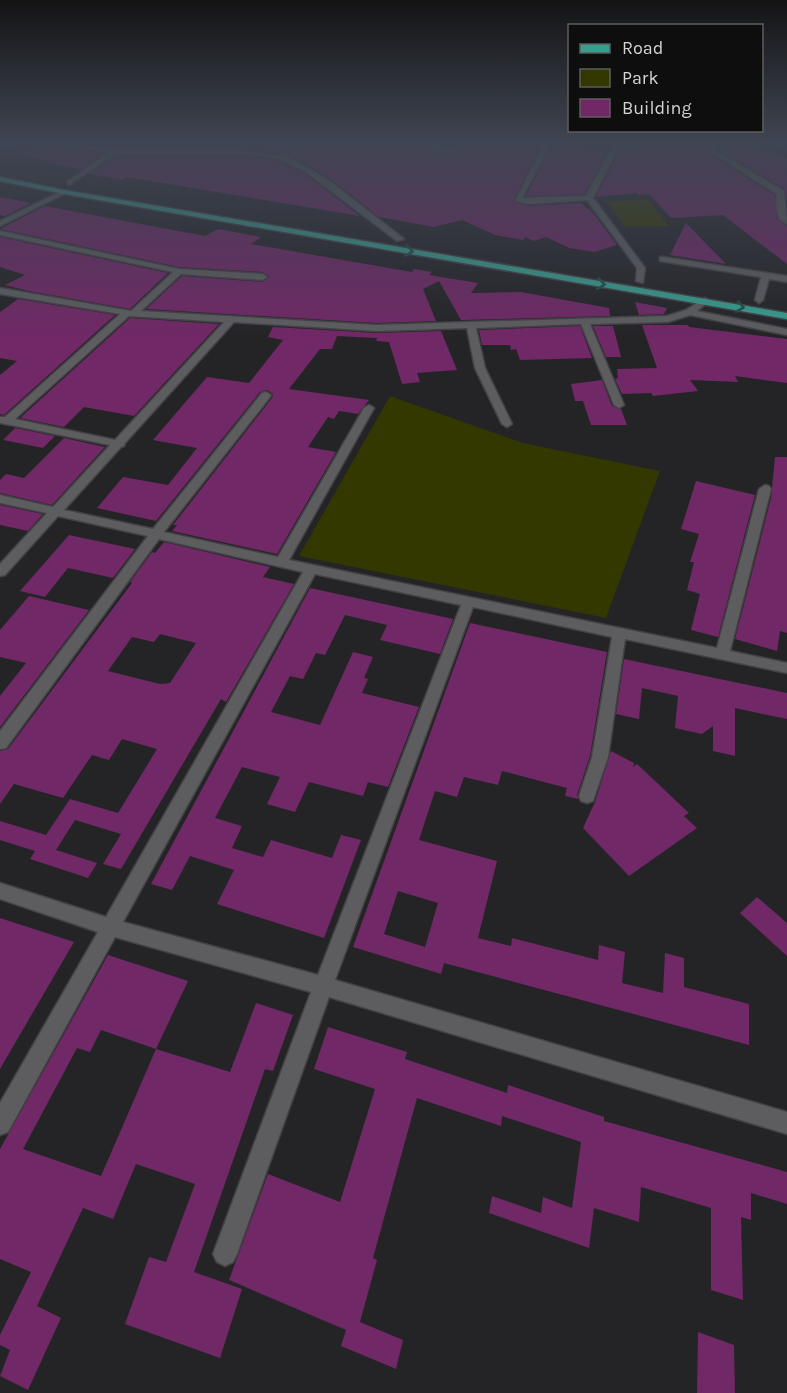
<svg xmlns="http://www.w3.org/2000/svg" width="787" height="1393" font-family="Karla,sans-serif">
<rect width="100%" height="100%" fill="#242427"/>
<path fill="#333700" d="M648 200 669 226 625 227 606 201Z
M390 396 523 443 660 471 606 618 299 556Z"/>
<path fill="#702866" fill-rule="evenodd" d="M40 143H62L103 154 81 170 13 153Z
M116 143H413L435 154 457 155 468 143H542L513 202 529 206 581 203 593 213 617 245 594 252 569 248 546 237 534 241 525 237 523 240 495 235 462 220 434 227 379 217 328 177 297 159 282 154 227 147H111Z
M553 143H586L583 150 609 148 585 194 526 196Z
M651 143H700L714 157 775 195 777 219 787 226V264L723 215 671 218 649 194 639 195 637 193 596 197 621 147Z
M713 143H746L787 158V199L785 189 720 151Z
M116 156H254L278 161 305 174 360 216 127 177 123 180 89 174Z
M0 197 31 203 5 216 0 215Z
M45 206 205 236 218 229 261 237 251 244 412 272 414 269 432 272 429 275 478 283 471 293 521 292 609 308 610 316 461 320 439 281 423 289 436 321 377 323 146 309 182 276 263 282 269 277 263 272 179 267 0 229Z
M686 223 726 264 670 255Z
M0 237 168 273 130 309 29 291 5 285 25 275 0 267Z
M18 299 115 315 4 415 0 414V375L17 361 0 358V312Z
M635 302 667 308 664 314 639 315Z
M130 318 219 324 134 416 84 407 64 427 20 418Z
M642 325H688L689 327 787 339V383L735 376 738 382 690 380 698 391 653 396 651 393 622 394 615 379 618 378 617 369 657 368Z
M580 326 592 358 520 360 516 349 511 350 510 345H482L479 330Z
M593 326H613L621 357H606Z
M273 327 377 333 441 331 457 370 417 373 420 382 402 384 389 342 376 341 377 338 337 336 332 349H320L289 389 369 400 358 414 339 411 334 419 328 417 308 447 336 452 277 554 172 531 177 525H173L272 398 273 394 267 390 260 392 156 521 97 508 123 477 168 485 197 448 153 440 207 377 249 383 283 340 268 337Z
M602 380 612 406 621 409 627 425H591L583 401H575L571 384Z
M15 428 55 436 43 448 3 440Z
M64 438 105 447 52 505 0 493V480L6 474 24 478Z
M775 457H787V633L780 631 777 651 735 639 771 498Z
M696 481 755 495 718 637 691 630 700 594 687 590 694 562H690L699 534 681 529Z
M0 505 43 514 28 531 0 525Z
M69 535 135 549 113 578 68 568 45 597 20 591Z
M164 542 270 567 263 577 294 584 226 702 221 699 121 869 103 864 121 834 75 820 56 850 97 863 88 878 30 859 35 851 0 840V821L46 835 70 799 118 813 157 749 122 739 109 760 92 755 63 798 14 784 0 804V751L8 749 132 583 130 582 152 552 155 553ZM160 634 196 643 170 683 160 684 108 671 132 637 154 642Z
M310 588 453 619 440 654 380 640 387 625 345 615 325 655 316 653 303 679 290 676 271 712 320 725 353 652 373 657 364 678 368 679 362 693 419 707 388 787 368 782 363 796 309 782 295 812 267 804 280 777 242 767 215 818 242 826 232 848 263 857 271 840 332 858 341 835 361 840 324 938 217 904 234 870 190 856 172 890 151 884Z
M29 596 89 610 0 727V696L26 663 0 657V630Z
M470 623 607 652 590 756 577 795 578 799 565 796 567 788 502 771 498 785 464 777 457 797 435 791 419 840 497 861 478 938 511 946 512 938 598 960 599 945 625 952 622 983 663 993 665 953 684 958V987L749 1004V1045L444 963 441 974 353 947ZM398 891 438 903 425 947 384 934Z
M624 659 787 693V719L735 708V756L713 751V726L702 734 675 728 678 696 642 688 639 719 616 714Z
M611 751 634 763 633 767 637 764 689 813 684 816 697 828 629 876 583 828 595 802Z
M757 897 787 923V956L740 913Z
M0 918 74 942 0 1069Z
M108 955 188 981 156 1049 230 1072 256 1003 293 1015 273 1071 265 1069 194 1272 242 1289 220 1358 125 1324 149 1257 166 1262 195 1184 136 1164 113 1219 83 1208 37 1306 61 1318 28 1390 0 1376 10 1350 0 1345V1335L31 1272 0 1259V1149ZM101 1030 156 1049 101 1176 23 1149 77 1048 90 1052Z
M328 1027 407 1052 405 1059 507 1093 508 1085 604 1117V1121L787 1172V1204L751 1193V1220L741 1217 743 1300 711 1290V1208L641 1187 639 1222 594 1208 589 1248 489 1213 492 1196 541 1213 543 1197 572 1208 581 1142 502 1116 501 1126 417 1098 373 1258 377 1260 360 1322 403 1340 396 1369 341 1346 346 1330 229 1280 268 1174 340 1202 375 1089 314 1069Z
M698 1332 734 1345 735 1393H697Z"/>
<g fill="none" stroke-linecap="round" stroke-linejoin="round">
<defs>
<path id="minor" d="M64 143 120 150 227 149 282 156 296 161 327 179 404 239 397 241 306 172 279 159 254 154H115L69 185 67 182 108 153Z
M415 143 455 149 459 143H466L457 153 436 152Z
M545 143H551L522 198 586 196 614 143H620L593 198 645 268 643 283 636 281 637 268 587 200 529 204 515 201Z
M702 143H709L719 153 784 191 787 224 779 219 776 205 777 194 715 155Z
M62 191 68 192 0 226V221Z
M0 231 179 269 263 274 267 277 263 280 181 274 141 311 377 325 667 316 686 310 705 298 709 301 697 311 787 329V335L690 315 668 322 590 324 624 405 619 408 614 405 581 324 476 328 485 368 512 424 507 427 502 424 475 368 467 328 377 331 234 322 125 443 124 446 121 447 64 510 153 529 262 393 266 392 271 395 270 397 164 532 278 557 364 408 369 405 374 408 289 560 717 648 759 489 765 485 769 486 771 489 730 651 787 663V673L625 639 608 757 593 801 587 803 581 801 579 796 592 757 612 637 473 607 335 980 787 1112V1134L329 997 237 1254 233 1262 225 1266 217 1262 213 1254 311 992 115 937 8 1132 0 1135V1103L98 932 0 899V883L106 917 303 572 159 539 6 748 0 749V731L148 536 58 516 5 575 0 576V564L47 513 0 503V495L53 507 110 445 0 423V417H5L120 314 0 294V288L131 311 173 272 0 235ZM129 316 224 322 115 440 15 419ZM315 574 461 605 318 975 123 922Z
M663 257 787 276V282L769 279 763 300 759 303 755 300 761 277 660 261V257Z"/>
<path id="major" d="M0 177 64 190 787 313V319L64 194 0 181Z"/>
</defs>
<use href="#minor" stroke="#424244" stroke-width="3"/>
<use href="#major" stroke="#424244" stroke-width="3"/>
<use href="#minor" fill="#5d5d60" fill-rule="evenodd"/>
<use href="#major" fill="#389f8f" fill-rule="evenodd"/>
</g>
<defs><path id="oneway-chevron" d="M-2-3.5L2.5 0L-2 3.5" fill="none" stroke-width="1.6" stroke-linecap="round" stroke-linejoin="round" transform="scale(1.5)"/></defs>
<g stroke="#214f49">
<use href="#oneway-chevron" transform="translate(409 251) rotate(10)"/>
<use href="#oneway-chevron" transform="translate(601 284) rotate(9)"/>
<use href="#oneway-chevron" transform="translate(740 307) rotate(10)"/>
</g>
<linearGradient id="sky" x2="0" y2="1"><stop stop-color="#141415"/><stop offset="0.42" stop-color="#3f4552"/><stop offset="1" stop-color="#3f4552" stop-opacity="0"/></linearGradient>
<rect width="787" height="338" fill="url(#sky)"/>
<rect x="568" y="24" width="195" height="108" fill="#0e0e0f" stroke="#5e5e5f" stroke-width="1.5"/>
<rect x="580" y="44" width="30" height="9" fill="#389f8f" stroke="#5e5e5f" stroke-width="1.5"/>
<text x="622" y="54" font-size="18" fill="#d5d5d7">Road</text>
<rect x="580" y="69" width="30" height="18" fill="#333700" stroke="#5e5e5f" stroke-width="1.5"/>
<text x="622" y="84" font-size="18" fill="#d5d5d7">Park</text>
<rect x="580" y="99" width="30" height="18" fill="#702866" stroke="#5e5e5f" stroke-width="1.5"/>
<text x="622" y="114" font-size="18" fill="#d5d5d7">Building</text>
</svg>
